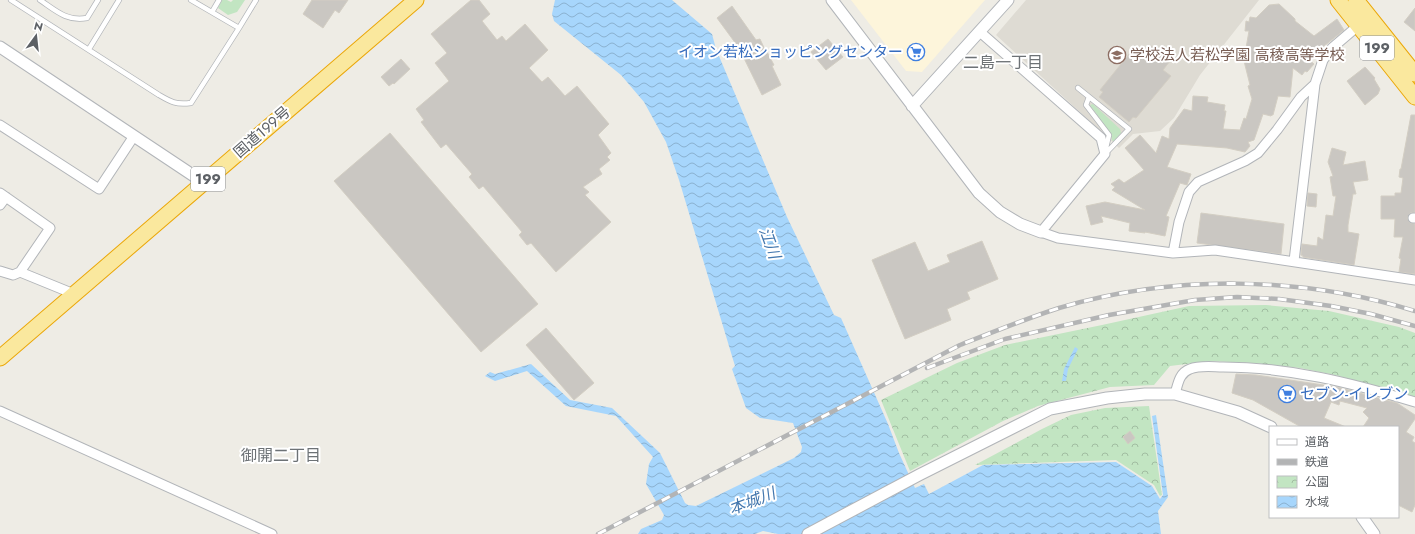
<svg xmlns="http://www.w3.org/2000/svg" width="1415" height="534" font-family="Jost,'Noto Sans JP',sans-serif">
<defs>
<pattern id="park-crowns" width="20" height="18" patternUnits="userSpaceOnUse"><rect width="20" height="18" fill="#c2e5c2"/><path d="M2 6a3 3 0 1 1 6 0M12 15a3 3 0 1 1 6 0" fill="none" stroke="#a1bda1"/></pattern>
<pattern id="water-waves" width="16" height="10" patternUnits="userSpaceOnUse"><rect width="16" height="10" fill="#a7d6fc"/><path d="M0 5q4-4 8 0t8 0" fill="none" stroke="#8bb1d0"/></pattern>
</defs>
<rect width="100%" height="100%" fill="#eeece5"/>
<path fill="#fdf5db" d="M851 0H985L922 72 906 71Z"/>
<path fill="#dedbd3" d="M1026 0H1259L1200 75 1174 118 1160 131 1133 134 1119 148 996 35Z"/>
<path fill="#c2e5c2" d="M222 0H227L231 2 233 0H245L237 12 228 15 218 8Z
M1093 104 1120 129 1121 133 1114 142 1112 140 1111 134 1090 105Z"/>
<path fill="url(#park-crowns)" d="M1266 305 1329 311 1399 327 1415 333V397L1335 375 1300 368 1252 363 1211 361 1170 366 1154 385 1110 387 1038 406 1003 421 910 471 881 400 957 363 1005 345 1102 325 1189 306Z
M1149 406 1162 495 1160 496 1154 485 1116 460 975 465 1042 429 1071 415 1105 408Z"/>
<path fill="url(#water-waves)" d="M555 0H672L712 34 716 49 787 217 834 315 841 318 888 424 899 453 915 488 924 484 929 494 983 465 1116 462 1152 486 1160 499 1163 495 1152 416 1156 415 1168 497 1158 511 1161 534H778L763 531 755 534H638L641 529 662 520 664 515 646 484 649 464 653 457 616 416 566 406 527 371 495 381 485 376 490 372 495 374 531 364 570 400 612 408 660 453 685 503 688 505 696 506 794 458 801 452 802 447 793 423 760 418 746 408 732 369 735 366 679 180 666 142 644 102 621 75 554 21 552 14Z
M1075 347 1078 349 1068 369 1066 381H1062L1064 369Z"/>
<path fill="#cac7c2" stroke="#d3cec3" d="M312 0H348L339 13 335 10 323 28 303 14Z
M471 0H479L490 14 482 21 497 40 502 36 506 41 525 24 548 50 529 68 542 82 548 77 565 96 577 86 609 124 598 135 611 153 607 157 610 160 599 169 602 174 583 187 589 192 585 195 611 222 556 272 531 243 527 245 519 235 522 232 483 186 479 189 469 177 472 174 446 144 441 148 421 122 424 120 416 109 449 81 435 63 447 53 431 34Z
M1279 4 1295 19V21L1314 36 1337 19 1344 30 1308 59 1314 64 1307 72 1305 71 1302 75 1293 68 1290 97 1278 96 1273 115H1272L1271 116 1263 114 1254 140 1248 142 1250 146 1245 152 1227 148 1177 144 1167 167 1191 174 1187 185 1180 183 1166 216 1169 217 1165 236 1145 232V233L1129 231 1130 223 1101 216 1103 222 1091 225 1086 206 1105 202 1145 210 1112 190 1115 187 1111 184 1119 179 1124 183 1144 170 1125 148 1140 135 1156 153 1162 136 1169 139 1170 128 1184 109 1192 111 1193 96 1208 97 1207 102 1225 105 1224 111H1226L1223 129 1240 130 1244 118 1246 119 1252 99 1248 86 1250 85 1241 49 1246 48 1249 31H1245L1246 21 1249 22 1250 17 1256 18 1269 5Z
M732 6 756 40 760 39 766 52H767L774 65 772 66 781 85 762 95 739 48 717 18Z
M1415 8V31L1404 22Z
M828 39 843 57 826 70 811 52Z
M1150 45 1170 61 1163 70 1171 76 1136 118 1133 117 1129 122 1099 97 1103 92 1100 90 1134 48 1142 55Z
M401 59 410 69 394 84 393 83 389 86 381 77Z
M1365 67 1375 78 1374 79 1380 89 1378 94 1365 105 1347 81Z
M1411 115H1415V212L1410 213 1407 218 1410 223 1415 224V274L1399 272 1401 259 1399 258 1403 237H1394L1395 219H1381V196H1395V193H1401L1403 178 1399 177 1400 169H1401Z
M390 133 538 304 481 352 334 181Z
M1332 148 1346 152 1343 165 1365 161 1368 180 1353 182 1356 194H1353L1348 225V232L1359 234 1354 265 1303 257V256L1301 255 1302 244 1317 246 1318 237 1323 240 1326 215 1333 216 1336 196H1333L1330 177 1333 176 1328 162Z
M1308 193 1317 194 1316 207 1307 206Z
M1201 213 1284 224 1281 254 1197 243Z
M982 241 998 279 967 292 970 299 947 309 951 320 905 339 872 260 915 242 928 271 950 262 947 255Z
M546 328 594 383 574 400 526 345Z
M1236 374 1256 375 1337 387 1397 403 1415 415V419L1406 432 1414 437 1412 441 1415 443V505L1412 512 1398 505V427H1363L1369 418 1363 412 1367 408 1340 401 1339 405 1331 402 1324 418 1346 427H1301L1253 400 1232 393Z
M1130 431 1135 438 1128 444 1123 437Z"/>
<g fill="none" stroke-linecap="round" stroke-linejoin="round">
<defs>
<path id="service" d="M11 0 159 95C171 102 176 105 191 103L239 28 256 0
M40 0C55 10 67 22 87 18L98 0
M191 0 239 28
M212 12 219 0
M89 49 119 0
M1078 88 1129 129 1105 154
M1089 97 1086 105 1109 135 1106 148"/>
<path id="minor" d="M980 32 1101 138 1105 154 1041 232 1058 238 1173 253 1215 250 1415 280
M0 125 99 189 134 136
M0 193 50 228 20 272 13 275 0 271
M0 205 6 197
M1413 218H1415
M1173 253 1179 222 1189 192 1198 182 1245 161 1258 153 1277 130 1301 97 1315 84
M1294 261 1315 84 1323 60 1332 48 1359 25
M20 272 74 294
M1175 394C1178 384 1179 373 1190 369 1200 365 1213 367 1223 367 1289 367 1352 383 1415 402
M0 411 272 534"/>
<path id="tertiary" d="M832 0 979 193 1000 212 1020 224 1041 232
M0 47 203 182
M912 106 1008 0
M1362 517 1374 534
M808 534 919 475 1050 409 1107 398 1145 394H1175L1238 412 1271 427"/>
<path id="trunk" d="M1338 0 1415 97
M1356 0 1415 74
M0 358 416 0"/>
</defs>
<use href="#service" stroke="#b2b5b9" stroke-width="6"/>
<use href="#minor" stroke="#b2b5b9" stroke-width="11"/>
<use href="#tertiary" stroke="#b2b5b9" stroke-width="13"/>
<use href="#trunk" stroke="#eba708" stroke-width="17"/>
<use href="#service" stroke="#fff" stroke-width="4.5"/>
<use href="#minor" stroke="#fff" stroke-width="9"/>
<use href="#tertiary" stroke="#fff" stroke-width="11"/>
<use href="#trunk" stroke="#fae89e" stroke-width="15"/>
<defs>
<path id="rail" d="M927 368 1005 339 1109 315 1195 300 1237 297 1279 299 1331 306 1371 314 1415 326
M598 534 960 345C993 332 1025 319 1059 308 1174 274 1301 276 1415 311"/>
</defs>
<use href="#rail" stroke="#b3b4b5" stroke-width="4.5"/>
<use href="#rail" stroke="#fff" stroke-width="3" stroke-dasharray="9" stroke-linecap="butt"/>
</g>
<defs>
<symbol id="supermarket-ring" viewBox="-11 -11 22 22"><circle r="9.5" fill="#fff" stroke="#3f7fe0" stroke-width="1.5"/><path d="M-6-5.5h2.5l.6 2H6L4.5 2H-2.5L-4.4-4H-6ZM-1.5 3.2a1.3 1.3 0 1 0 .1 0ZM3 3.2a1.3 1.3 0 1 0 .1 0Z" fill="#3f7fe0"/></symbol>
<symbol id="school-ring" viewBox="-11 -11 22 22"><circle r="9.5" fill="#fff" stroke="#8d6e63" stroke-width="1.5"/><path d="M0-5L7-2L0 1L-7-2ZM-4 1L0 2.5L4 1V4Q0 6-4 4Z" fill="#8d6e63"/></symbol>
</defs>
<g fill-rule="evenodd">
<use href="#supermarket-ring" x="906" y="42" width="20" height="20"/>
<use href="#school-ring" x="1107" y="45" width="20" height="20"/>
<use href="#supermarket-ring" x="1277" y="384" width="20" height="20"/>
</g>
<g text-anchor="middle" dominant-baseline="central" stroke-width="4" stroke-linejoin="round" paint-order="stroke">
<g fill="#fff" stroke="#8d9093" stroke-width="1">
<rect x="1360" y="36" width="34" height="24" rx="3"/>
<rect x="191" y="167" width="34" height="24" rx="3"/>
</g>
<g font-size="14" font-weight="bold" fill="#5c6065">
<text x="1377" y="48">199</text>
<text x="208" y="179">199</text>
</g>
<g font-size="15" fill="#366cbe" stroke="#fff" text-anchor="end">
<text x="903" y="52">イオン若松ショッピングセンター</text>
<text x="1300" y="394" text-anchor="start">セブン-イレブン</text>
</g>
<g font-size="15" fill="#785e54" stroke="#fff" text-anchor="start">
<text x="1130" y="55">学校法人若松学園 高稜高等学校</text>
</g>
<g font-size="15" fill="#5c6065" stroke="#fff">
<text transform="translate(262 132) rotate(-41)">国道199号</text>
</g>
<g font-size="16" fill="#6d7276" stroke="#fff">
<text x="1003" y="62">二島一丁目</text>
<text x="281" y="455">御開二丁目</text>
</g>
<g font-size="16" font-style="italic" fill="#4377ae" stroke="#fff">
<text transform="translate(770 243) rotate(70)">江川</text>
<text transform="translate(752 501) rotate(-21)">本城川</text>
</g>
</g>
<rect x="1269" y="426" width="130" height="92" fill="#ffffff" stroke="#bebfc1"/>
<rect x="1277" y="439" width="20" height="6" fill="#ffffff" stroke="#bebfc1"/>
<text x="1305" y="446" font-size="12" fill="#5c6065">道路</text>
<rect x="1277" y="459" width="20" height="6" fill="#b3b4b5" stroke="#bebfc1"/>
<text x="1305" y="466" font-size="12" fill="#5c6065">鉄道</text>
<rect x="1277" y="476" width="20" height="12" fill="url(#park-crowns)" stroke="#bebfc1"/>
<text x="1305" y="486" font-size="12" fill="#5c6065">公園</text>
<rect x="1277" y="496" width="20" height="12" fill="url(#water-waves)" stroke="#bebfc1"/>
<text x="1305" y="506" font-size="12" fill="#5c6065">水域</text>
<g transform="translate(36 36) rotate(15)" stroke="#ffffff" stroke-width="3" paint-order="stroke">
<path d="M0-3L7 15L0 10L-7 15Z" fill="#5c6065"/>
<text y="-6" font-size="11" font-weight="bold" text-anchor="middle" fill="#5c6065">N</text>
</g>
</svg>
